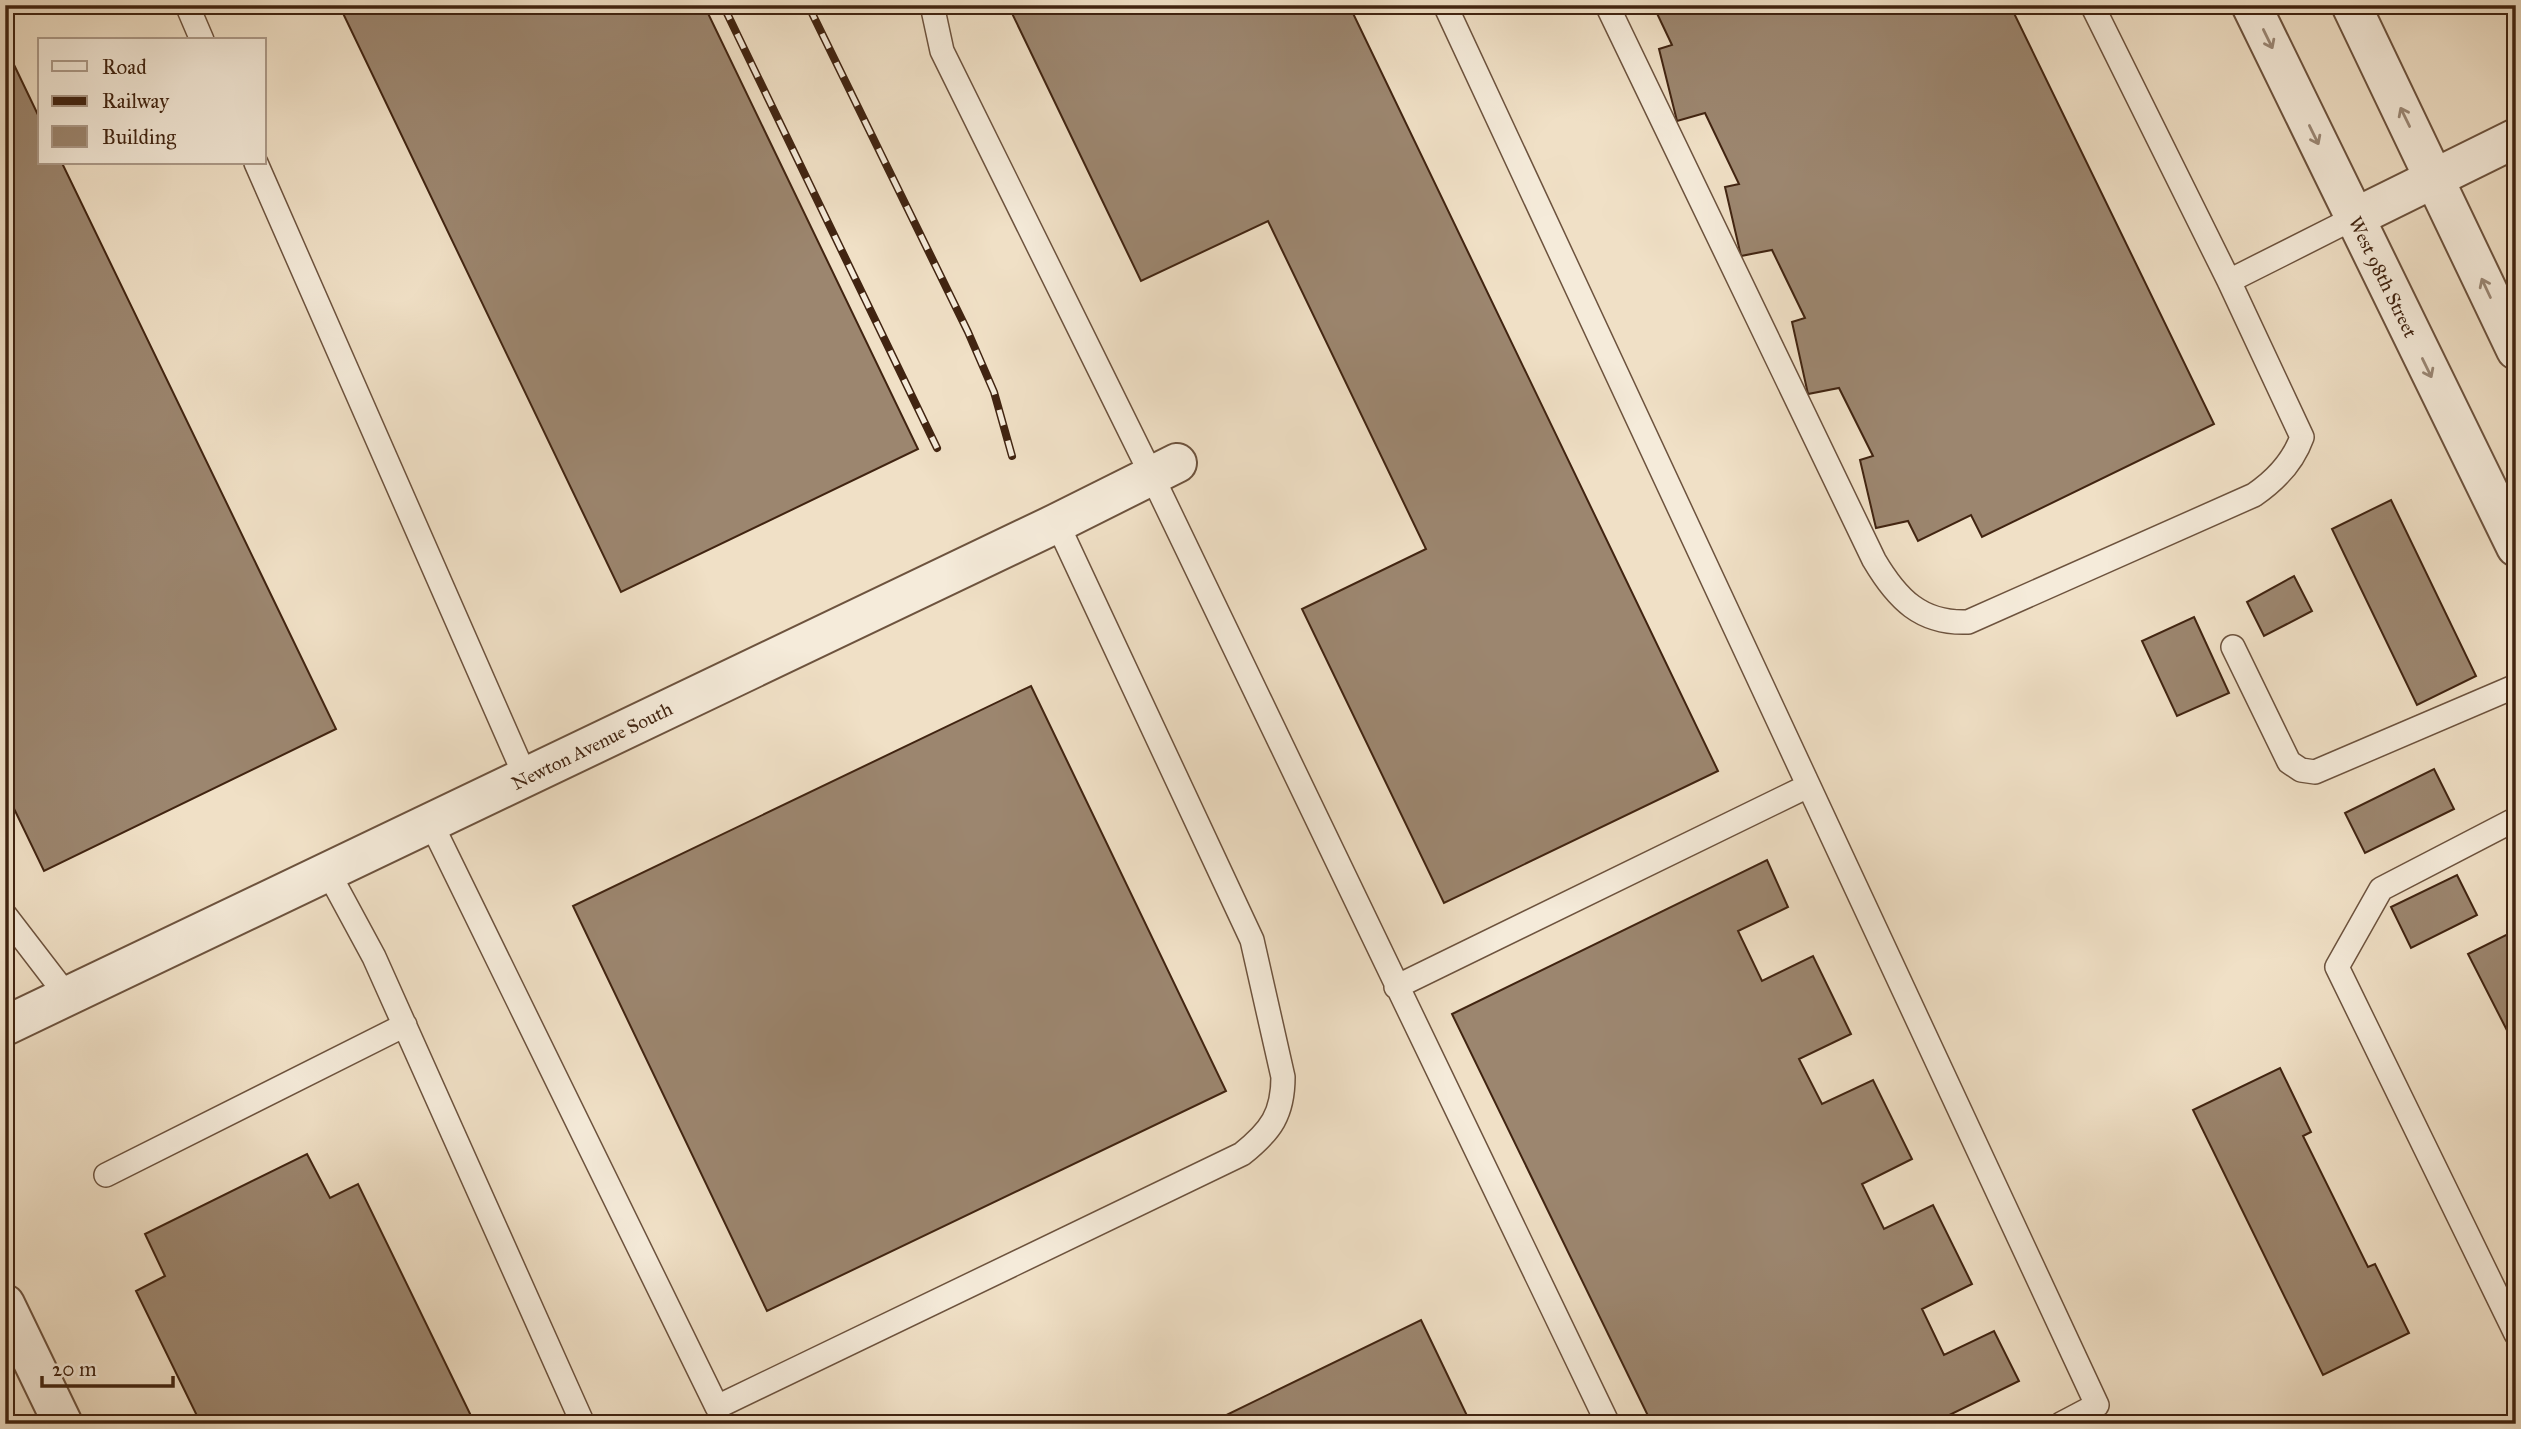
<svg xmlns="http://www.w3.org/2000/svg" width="2521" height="1429" font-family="'IM FELL Great Primer',serif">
<rect width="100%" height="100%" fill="#f0e0c6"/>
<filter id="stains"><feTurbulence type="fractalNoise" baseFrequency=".00286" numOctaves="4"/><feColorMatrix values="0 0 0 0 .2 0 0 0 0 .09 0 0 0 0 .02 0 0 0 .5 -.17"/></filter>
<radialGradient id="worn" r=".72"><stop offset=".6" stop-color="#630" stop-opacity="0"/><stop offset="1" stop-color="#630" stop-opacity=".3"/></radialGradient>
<path fill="#9c866f" stroke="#412411" stroke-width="2" d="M339 5H704L918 449 621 592Z
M1008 5H1349L1718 771 1444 903 1302 609 1426 549 1268 221 1141 281Z
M1653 5H2010L2214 424 1982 537 1971 515 1918 541 1908 521 1876 528 1860 460 1873 456 1839 388 1808 394 1792 322 1805 318 1772 250 1741 256 1725 187 1739 184 1705 113 1677 121 1659 49 1672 45Z
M5 46 40 119V163H62L336 729 44 871 5 790Z
M2391 500 2476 676 2417 705 2332 529Z
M2294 576 2312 611 2264 636 2247 602Z
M2194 617 2229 693 2177 716 2142 641Z
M1031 686 1226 1091 767 1311 573 906Z
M2434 769 2454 809 2365 853 2345 813Z
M1767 860 1788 907 1738 931 1762 981 1813 956 1851 1034 1799 1059 1822 1104 1873 1080 1912 1159 1862 1184 1884 1229 1933 1205 1972 1284 1922 1309 1944 1355 1994 1331 2019 1381 1931 1424H1652L1452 1014Z
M2457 875 2477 915 2411 948 2391 907Z
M2516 930V1048L2468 954Z
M2280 1068 2311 1132 2303 1136 2368 1267 2375 1264 2409 1333 2323 1375 2193 1110Z
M307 1154 330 1198 358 1184 475 1424H201L136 1291 165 1276 145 1234Z
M1421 1320 1471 1424H1208Z"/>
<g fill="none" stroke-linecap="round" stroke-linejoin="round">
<defs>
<path id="service" d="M187 5 202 40
M932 5 942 51 1152 476 1608 1424
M1445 5 2097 1405 2061 1424
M1607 5 1874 560C1897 599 1921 624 1968 622L2254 495C2276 480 2293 462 2302 437L2229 281 2092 5
M256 163 526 778
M2229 281 2354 218
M2233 647 2289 762 2301 770 2315 772 2516 686
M2516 819 2381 889 2337 967 2516 1334
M431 823 717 1407 1242 1154C1271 1131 1283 1114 1283 1077L1252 940 1057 523
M328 872 374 957 583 1424
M5 915 68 997
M1396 987 1808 786
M106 1175 405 1025"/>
<path id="minor" d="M2354 218 2516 138
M5 1026 1057 523 1177 463
M5 1304 63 1424"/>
<path id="tertiary" d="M2251 5 2516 547
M2351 5 2516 350"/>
</defs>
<use href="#service" stroke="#6d533e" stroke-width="26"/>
<use href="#minor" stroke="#6d533e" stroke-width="42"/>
<use href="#tertiary" stroke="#6d533e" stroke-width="42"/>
<use href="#service" stroke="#f5ebda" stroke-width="23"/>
<use href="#minor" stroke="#f5ebda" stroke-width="38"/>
<use href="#tertiary" stroke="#f5ebda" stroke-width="38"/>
<defs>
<path id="rail" d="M723 5 937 448
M808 5 968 332 994 392 1012 456"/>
</defs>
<use href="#rail" stroke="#412411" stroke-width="8"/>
<use href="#rail" stroke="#f5ebda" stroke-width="5" stroke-dasharray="16" stroke-linecap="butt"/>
</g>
<defs><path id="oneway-shaft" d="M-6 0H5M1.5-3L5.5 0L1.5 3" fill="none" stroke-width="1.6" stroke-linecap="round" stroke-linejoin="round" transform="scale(1.75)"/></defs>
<g stroke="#9b8876">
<use href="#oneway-shaft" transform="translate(2268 39) rotate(64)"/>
<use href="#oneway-shaft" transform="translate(2405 117) rotate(-116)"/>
<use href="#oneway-shaft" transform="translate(2314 135) rotate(64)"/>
<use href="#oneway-shaft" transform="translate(2486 288) rotate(-115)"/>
<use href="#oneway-shaft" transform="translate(2427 368) rotate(64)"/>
</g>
<g text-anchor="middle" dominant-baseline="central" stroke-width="5" stroke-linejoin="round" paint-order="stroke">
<g font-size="19" fill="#412411" stroke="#f5ebda">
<text transform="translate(2383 277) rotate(64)">West 98th Street</text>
<text transform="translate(592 746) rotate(-26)">Newton Avenue South</text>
</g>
</g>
<rect width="2521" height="1429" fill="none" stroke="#f0e0c6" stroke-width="28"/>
<rect x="7" y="7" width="2507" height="1415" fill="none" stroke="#412411" stroke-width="3.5"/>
<rect x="14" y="14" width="2493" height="1401" fill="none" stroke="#412411" stroke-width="2"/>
<rect x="38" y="38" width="228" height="126" fill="#f5ebda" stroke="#ad9b8a" stroke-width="2"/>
<rect x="52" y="61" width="35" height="10" fill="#f5ebda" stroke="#ad9b8a" stroke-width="2"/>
<text x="102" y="74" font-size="21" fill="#412411">Road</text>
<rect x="52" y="96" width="35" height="10" fill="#412411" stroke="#ad9b8a" stroke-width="2"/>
<text x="102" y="108" font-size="21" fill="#412411">Railway</text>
<rect x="52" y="126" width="35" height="21" fill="#9c866f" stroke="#ad9b8a" stroke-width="2"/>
<text x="102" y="144" font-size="21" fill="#412411">Building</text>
<path d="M42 1376v10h131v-10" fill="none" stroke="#412411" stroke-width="3.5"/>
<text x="52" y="1376" font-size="21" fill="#412411" stroke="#f5ebda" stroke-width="5" paint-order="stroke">20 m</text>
<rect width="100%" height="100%" filter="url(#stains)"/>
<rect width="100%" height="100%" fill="url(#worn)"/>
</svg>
